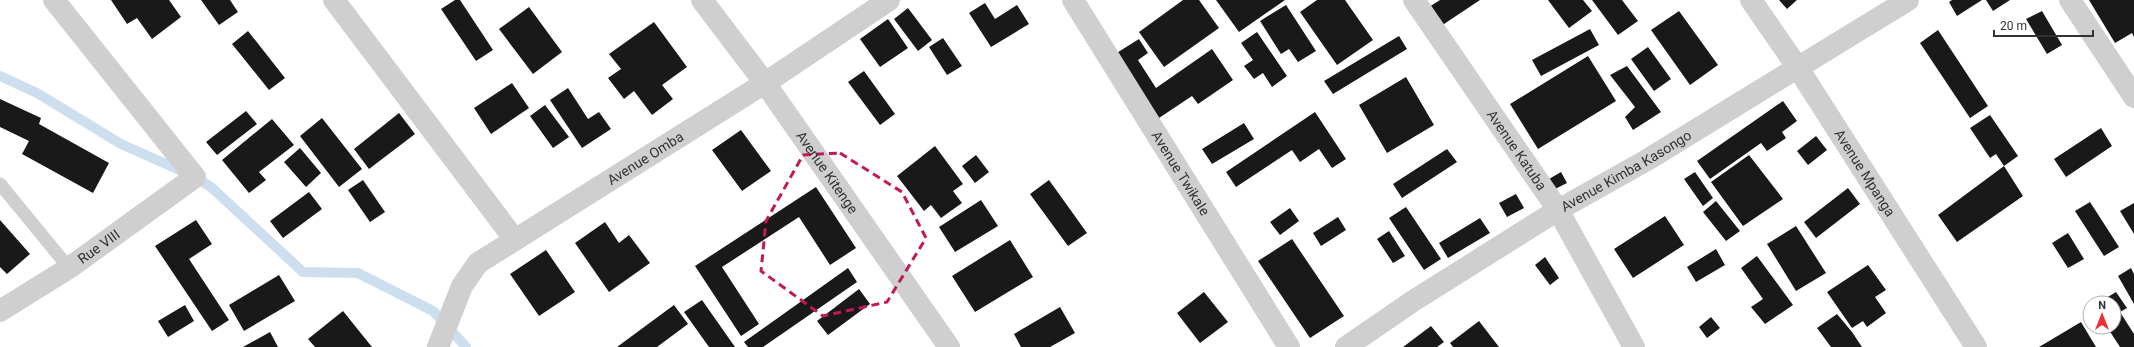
<svg xmlns="http://www.w3.org/2000/svg" width="2134" height="347" font-family="Roboto,sans-serif">
<rect width="100%" height="100%" fill="#fff"/>
<g fill="none" stroke-linecap="round" stroke-linejoin="round">
<path stroke="#cddfef" stroke-width="10" d="M0 76 37 93 121 144 195 177 211 187 303 272 358 273 433 311 466 347"/>
</g>
<path fill="#191919" d="M111 0H169L181 17 152 39 137 18 127 24Z
M201 0H230L238 12 219 25Z
M455 0H460L493 50 476 61 441 9Z
M1183 0H1199L1219 28 1164 67 1139 32Z
M1216 0H1285L1239 32Z
M1317 0H1345L1373 40 1337 65 1300 12Z
M1440 0H1480L1441 26 1429 7Z
M1548 0H1583L1592 11 1569 28Z
M1592 0H1622L1638 21 1618 35Z
M1779 0H1797L1787 9Z
M1952 0H1982L1957 16 1949 2Z
M1986 0H2010L1993 11Z
M2089 0H2134V37L2132 33 2115 43Z
M985 3 995 19 1017 5 1029 24 991 47 969 13Z
M1286 5 1316 51 1298 62 1289 49 1281 54 1260 21Z
M529 7 562 52 533 74 499 29Z
M908 8 932 40 918 51 894 19Z
M1679 11 1718 65 1690 85 1651 30Z
M2042 11 2062 45 2047 54 2026 19Z
M888 19 908 48 880 67 860 39Z
M654 22 687 67 662 85 673 99 652 115 634 91 624 99 608 78 621 69 609 54Z
M1590 29 1599 45 1541 76 1532 60Z
M1938 30 1988 106 1970 118 1920 43Z
M248 31 285 78 269 90 232 44Z
M1257 32 1287 76 1272 87 1263 73 1254 79 1244 66 1253 60 1241 43Z
M1399 36 1407 49 1333 94 1324 81Z
M943 38 962 66 947 75 929 47Z
M1139 39 1148 53 1138 60 1156 88 1212 49 1233 80 1198 104 1192 96 1159 118 1115 54Z
M1648 47 1671 79 1654 91 1631 59Z
M1588 56 1616 101 1538 149 1510 104Z
M1627 66 1661 112 1633 130 1625 117 1635 107 1610 75Z
M864 71 895 114 880 125 848 82Z
M1406 77 1434 125 1387 153 1359 105Z
M512 83 529 108 491 134 474 108Z
M568 88 588 119 599 112 611 129 582 148 550 100Z
M0 99 41 118 39 124 109 163 93 193 22 154 29 141 0 127Z
M1783 101 1797 121 1782 132 1786 138 1767 151 1761 143 1710 179 1697 161Z
M545 105 569 137 553 148 530 116Z
M246 111 257 124 217 155 206 142Z
M1315 112 1346 159 1332 168 1319 149 1300 162 1292 150 1236 187 1226 172Z
M399 113 415 134 369 169 354 149Z
M1990 115 2018 156 2004 166 1996 154 1990 158 1970 128Z
M322 118 362 169 339 187 300 136Z
M272 119 294 145 259 172 266 180 249 193 222 160Z
M1244 123 1254 139 1212 164 1202 149Z
M2101 128 2112 146 2066 177 2054 159Z
M741 130 771 171 742 191 712 150Z
M1816 136 1827 150 1808 165 1797 151Z
M935 146 963 184 953 191 962 203 941 218 931 205 924 211 897 176Z
M300 148 321 173 306 187 284 162Z
M1447 149 1457 162 1402 198 1393 184Z
M976 155 989 172 975 183 962 166Z
M1749 155 1783 199 1743 226 1711 182Z
M2004 166 2023 196 1957 242 1938 215Z
M1561 172 1567 183 1555 189 1549 179Z
M1695 172 1713 198 1703 206 1684 179Z
M363 180 385 212 370 222 348 190Z
M1049 180 1087 233 1068 246 1030 194Z
M816 187 856 248 830 265 799 217 722 267 759 324 741 336 695 266Z
M1848 188 1860 204 1816 238 1804 222Z
M309 192 322 209 283 238 270 221Z
M1516 194 1524 208 1507 217 1499 203Z
M981 200 998 226 955 252 939 227Z
M1716 201 1740 231 1726 241 1703 212Z
M2090 202 2119 247 2104 256 2075 211Z
M2134 203V234L2120 211Z
M1406 207 1441 259 1424 270 1389 218Z
M1290 208 1299 221 1280 235 1270 222Z
M1665 216 1684 245 1633 278 1614 249Z
M1338 217 1346 230 1321 246 1313 233Z
M1480 218 1490 233 1448 258 1439 243Z
M0 220 30 254 7 274 0 267Z
M196 220 212 244 189 259 229 320 212 331 155 246Z
M605 222 619 243 629 235 650 263 609 292 575 243Z
M1796 226 1826 273 1796 291 1767 244Z
M1389 231 1405 256 1393 263 1377 239Z
M2068 233 2084 259 2068 268 2052 243Z
M1292 239 1344 316 1310 338 1258 261Z
M1010 240 1033 277 975 312 952 276Z
M1716 249 1725 265 1696 282 1687 267Z
M546 250 575 292 539 316 510 274Z
M1757 256 1793 305 1765 324 1751 307 1763 299 1741 268Z
M1545 257 1559 278 1550 285 1535 265Z
M1868 265 1886 290 1875 297 1886 313 1867 327 1863 321 1852 328 1827 292Z
M848 268 857 282 763 347H748L744 342Z
M2131 268 2134 274V304L2118 276Z
M279 275 295 301 244 331 229 305Z
M859 289 870 304 828 335 817 321Z
M1204 292 1228 322 1200 343 1177 313Z
M2116 292 2127 308 2120 312 2134 334V347H2120L2107 327H2114V303H2098Z
M702 300 735 347H709L684 312Z
M185 305 194 321 168 337 158 321Z
M674 305 688 324 657 347H617Z
M1060 307 1075 333 1050 347H1021L1014 334Z
M343 311 372 347H315L308 339Z
M1837 314 1852 332 1862 347H1831L1817 328Z
M1711 317 1720 328 1707 338 1699 327Z
M1479 321 1499 347H1453L1450 343Z
M2081 322 2096 347H2039Z
M1431 326 1444 342 1437 347H1403Z
M270 332 278 347H243Z"/>
<g fill="none" stroke-linecap="round" stroke-linejoin="round">
<path stroke="#cfcfcf" stroke-width="13" d="M0 184 69 268"/>
<g stroke="#cfcfcf" stroke-width="22">
<path d="M334 0 515 240"/>
<path id="s1" d="M702 0 765 83 949 347"/>
<path id="s2" d="M1073 0 1289 347"/>
<path id="s3" d="M1414 0 1558 210 1634 347"/>
<path id="s4" d="M1751 0 1798 68 1976 347"/>
<path d="M2070 0 2134 97"/>
<path id="s5" d="M0 311 69 268 195 177 54 0"/>
<path id="s6" d="M438 347 462 286 478 263 765 83 889 0"/>
<path id="s7" d="M1346 347 1413 301 1558 210 1647 160 1908 0"/>
</g>
</g>
<path fill="none" stroke="#c2185b" stroke-width="3" stroke-dasharray="8 5" stroke-linejoin="round" d="M840 153 902 192 926 238 887 302 823 316 761 271 766 221 803 155Z"/>
<g text-anchor="middle" dominant-baseline="central" stroke-width="4" stroke-linejoin="round" paint-order="stroke">
<g font-size="14" fill="#323232" stroke="#fff">
<text stroke="none"><textPath href="#s3" startOffset="182">Avenue Katuba</textPath></text>
<text stroke="none"><textPath href="#s6" startOffset="291">Avenue Omba</textPath></text>
<text stroke="none"><textPath href="#s7" startOffset="331">Avenue Kimba Kasongo</textPath></text>
<text stroke="none"><textPath href="#s1" startOffset="213">Avenue Kitenge</textPath></text>
<text stroke="none"><textPath href="#s4" startOffset="207">Avenue Mpanga</textPath></text>
<text stroke="none"><textPath href="#s2" startOffset="204">Avenue Twikale</textPath></text>
<text stroke="none"><textPath href="#s5" startOffset="118">Rue VIII</textPath></text>
</g>
</g>
<g transform="translate(2102 315)"><circle r="19" fill="#ffffff" stroke="#adadad"/>
<path d="M0-3L7 15L0 10L-7 15Z" fill="#ee3130"/>
<text y="-6" font-size="11" font-weight="bold" text-anchor="middle" fill="#323232">N</text>
</g>
<path d="M1994 30v6h99v-6" fill="none" stroke="#323232" stroke-width="2"/>
<text x="2000" y="30" font-size="12" fill="#323232" stroke="#ffffff" stroke-width="3" paint-order="stroke">20 m</text>
</svg>
